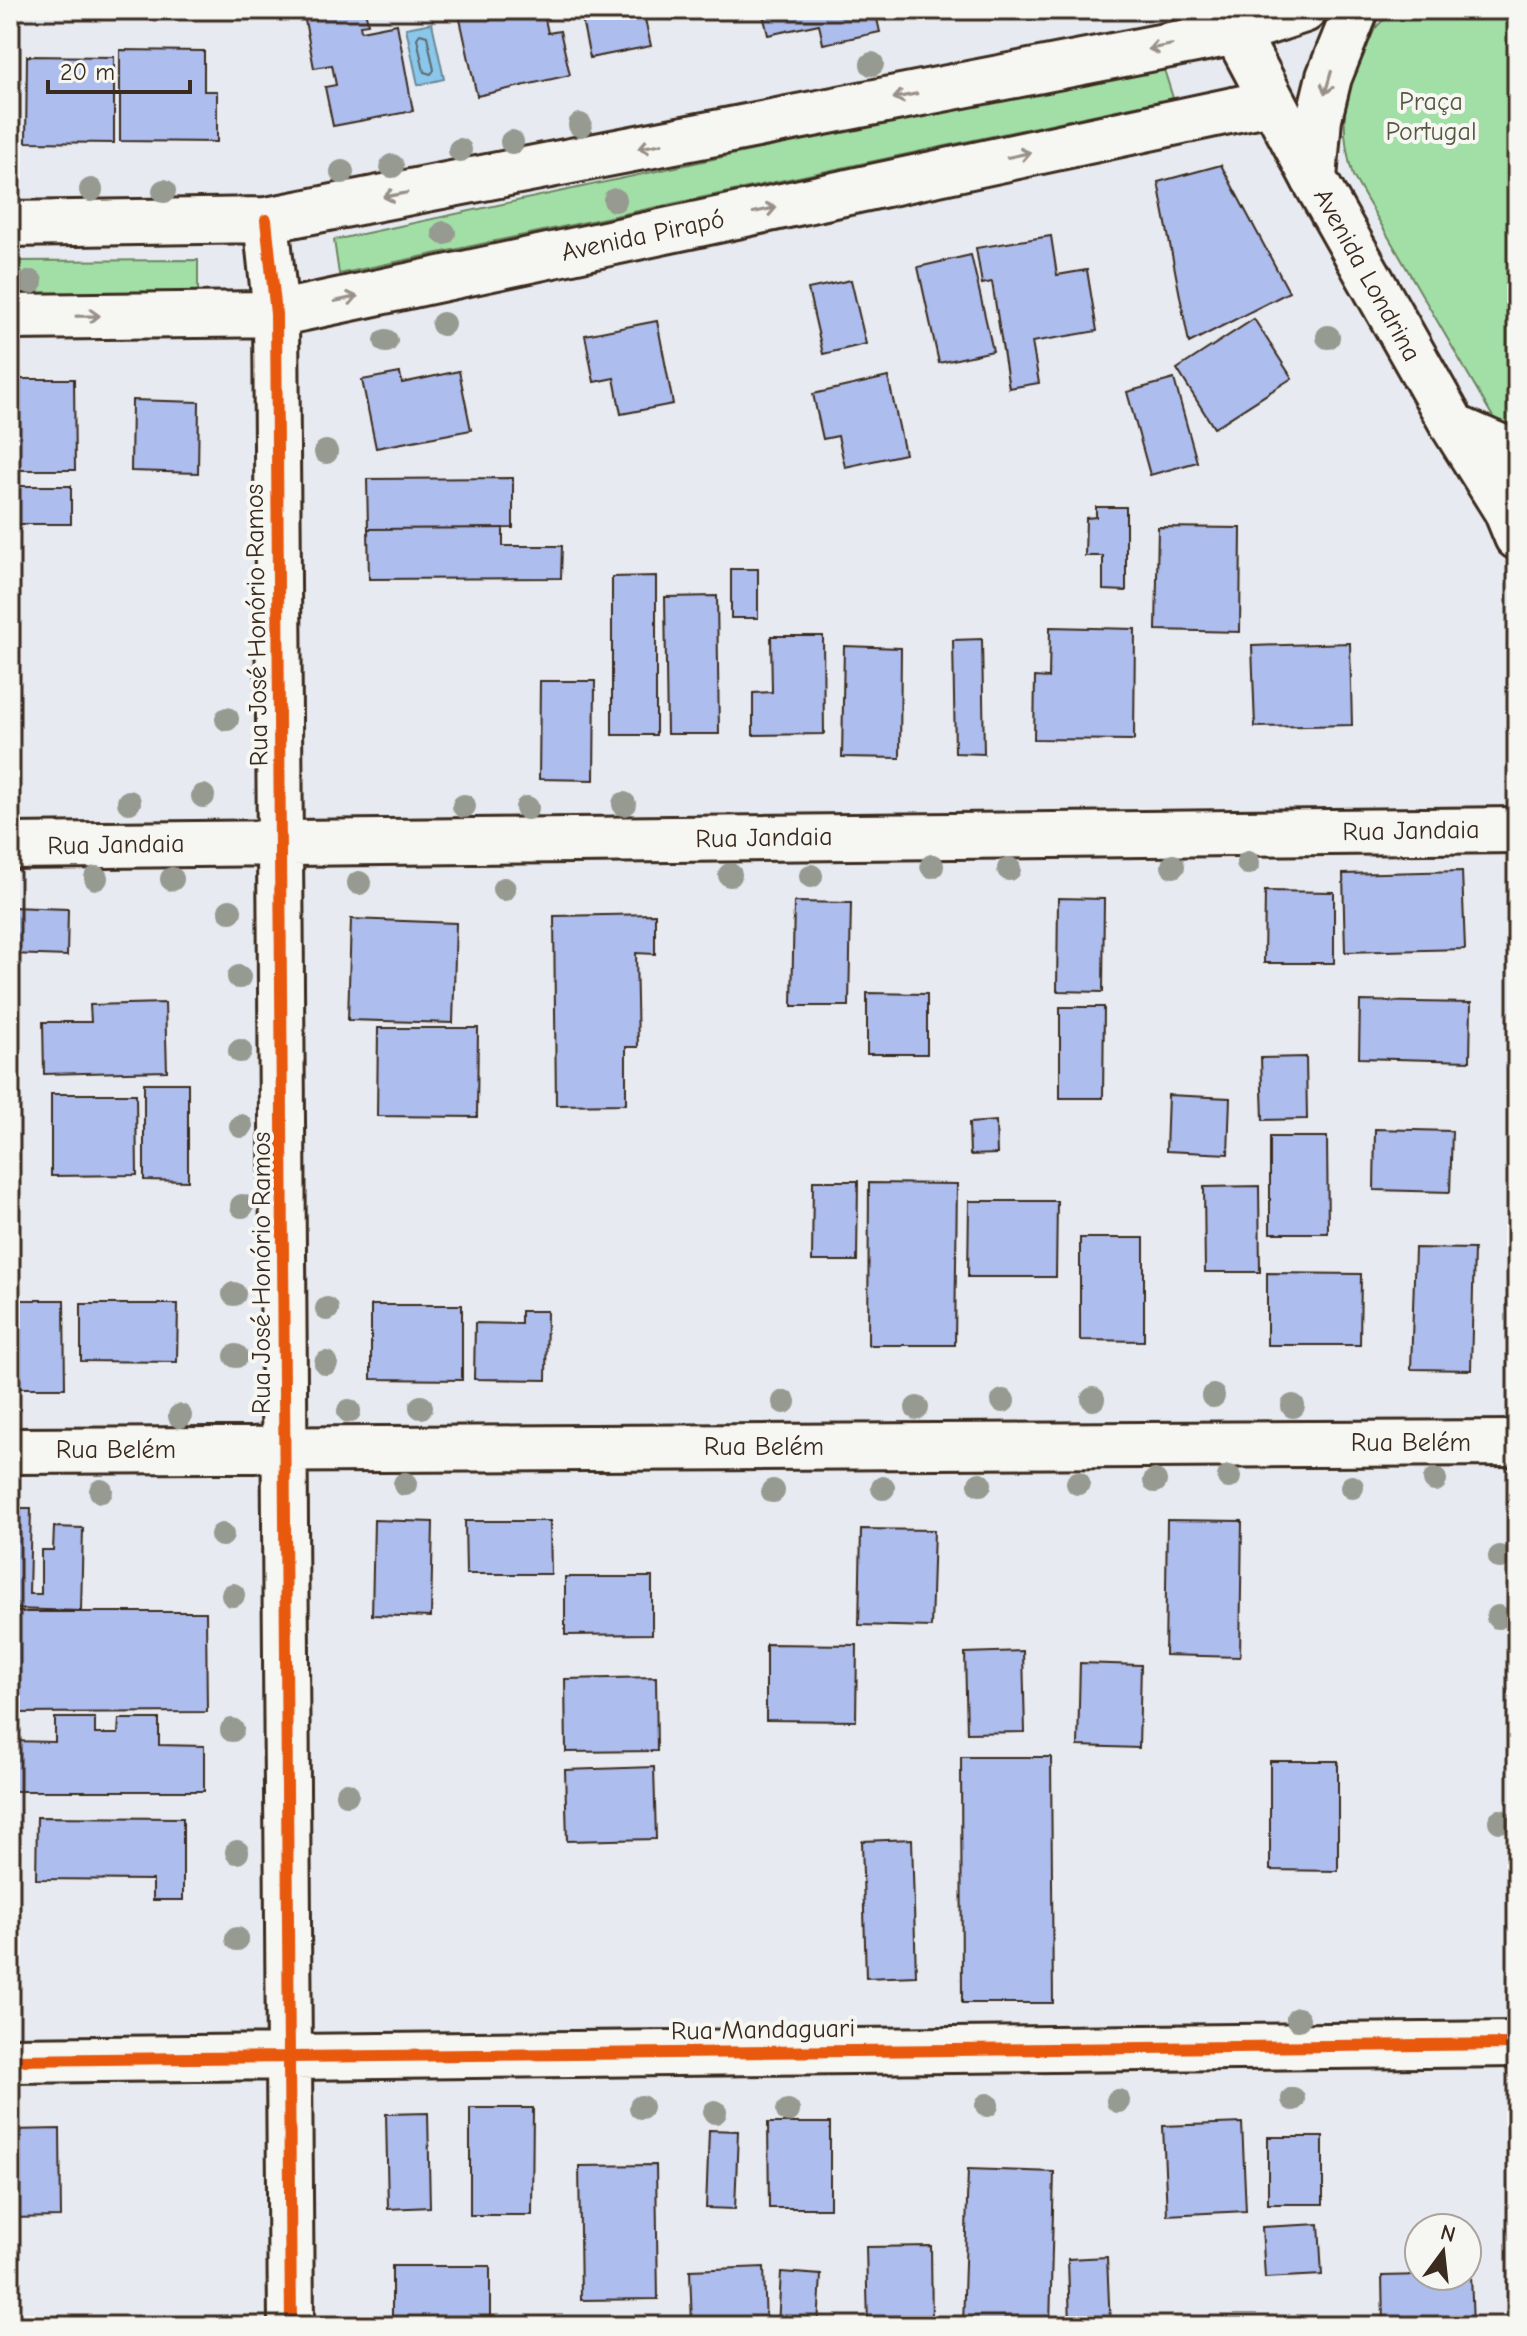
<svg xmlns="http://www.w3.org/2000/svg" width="1527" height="2336" font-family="'Comic Neue',sans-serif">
<rect width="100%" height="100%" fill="#e7ebf1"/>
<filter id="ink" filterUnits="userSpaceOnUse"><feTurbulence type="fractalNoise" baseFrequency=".0125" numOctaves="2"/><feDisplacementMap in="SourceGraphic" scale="16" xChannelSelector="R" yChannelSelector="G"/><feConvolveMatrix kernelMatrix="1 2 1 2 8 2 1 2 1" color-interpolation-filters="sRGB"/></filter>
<g filter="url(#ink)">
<path fill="#a2dfa7" stroke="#6e8462" stroke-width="2" d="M1396 10H1517V435L1493 417 1353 176C1336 119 1343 46 1396 10Z
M1162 63 1173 98 339 274 334 240Z
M198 260V296L10 297V261Z"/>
<path fill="#8ac7ea" stroke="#6a8898" stroke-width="2" d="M432 23 444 79 418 85 406 28Z"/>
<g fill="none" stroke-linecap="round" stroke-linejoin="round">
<path stroke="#5b6970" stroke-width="2" d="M420 34 427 36 434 70 431 74 424 72 417 38Z"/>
</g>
<path fill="#adbded" stroke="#3b2a1e" stroke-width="2" d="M303 10H365L368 24 360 25 361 31 397 24 413 111 333 126 325 87 336 85 332 65 314 68Z
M458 10H543L548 33 560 31 570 75 477 96Z
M580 10H643L651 46 590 58Z
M762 10H875L880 32 823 44 819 24 768 35Z
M10 30H13L15 143H10Z
M120 50 204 51V91H217V142L120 141Z
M27 56 114 57V143L26 142Z
M1221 165 1289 292 1189 343 1158 182Z
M1051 236 1057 275 1087 270 1097 331 1032 342 1039 383 1009 388 992 282 982 284 976 248Z
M971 255 993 351 939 363 918 267Z
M851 280 866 344 823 354 808 289Z
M1254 319 1292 378 1214 428 1177 369Z
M657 321 673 404 621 414 614 378 594 382 585 335Z
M459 371 471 430 376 448 362 380 400 373 402 383Z
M888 377 905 454 845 467 838 436 823 439 813 394Z
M10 379H74L75 470H10Z
M1174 379 1197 462 1150 475 1127 392Z
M132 400 199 402 198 473 131 471Z
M513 478V528L368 529 367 479Z
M10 486H71V524H10Z
M1096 507H1126V591L1103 590V556H1085L1086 518 1096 517Z
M1158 527 1241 528 1240 632 1156 630Z
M503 528V546H562L561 578 369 579 368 529Z
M731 569H758V618H731Z
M656 576V735H612V577Z
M717 596 719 734H667L665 597Z
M1050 627 1135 629 1134 740 1034 739 1035 677 1049 678Z
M771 636H823L824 734 753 735V693L772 692Z
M982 639 984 754 955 753 953 640Z
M1350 643 1352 725 1255 727 1252 646Z
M844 646 901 648 900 758 842 757Z
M540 681H595L594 780 539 779Z
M1462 871 1465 949 1345 952 1343 874Z
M1265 891 1334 892V963H1264Z
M1058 898 1104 899 1103 992 1057 991Z
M794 902 851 903 849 1006H792Z
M10 907 68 909 67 956 10 954Z
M655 914V954L636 953 638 1047H626V1104L556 1105 554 916Z
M351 919 456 923 453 1023 348 1020Z
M867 993 927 994V1054H867Z
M1360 1001 1471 1003 1470 1061 1359 1058Z
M165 1003 167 1071 44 1074 43 1022H91L90 1005Z
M1060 1007H1104L1103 1098H1060Z
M378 1028H478L477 1117 377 1116Z
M1306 1057 1307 1119 1263 1120 1261 1058Z
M144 1083H188V1181L144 1180Z
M51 1094H136L137 1175 51 1176Z
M1168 1095 1230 1098 1228 1154 1166 1151Z
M996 1121 997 1154 970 1155 969 1123Z
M1375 1129 1452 1131 1450 1192 1374 1190Z
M1270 1137H1327L1328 1233H1270Z
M813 1181H858L857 1261H812Z
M869 1183 957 1184 955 1345H868Z
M1259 1186 1260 1272H1205L1204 1187Z
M969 1201H1057L1056 1277H968Z
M1080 1238H1144V1341L1080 1340Z
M1415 1248 1474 1249 1471 1370 1411 1369Z
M1267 1273 1361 1274 1360 1345H1267Z
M10 1300H64L65 1388H10Z
M81 1304H178L177 1362 81 1361Z
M371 1305H462V1380L371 1379Z
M521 1311H547L546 1380 474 1379 475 1323 521 1324Z
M10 1508H31L29 1594H41V1550H53L54 1527 83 1528 81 1611 10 1609Z
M374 1520 433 1522 431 1617 372 1615Z
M1167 1520 1242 1521 1240 1657 1165 1655Z
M465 1521H550L551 1574H466Z
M861 1529 934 1530 931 1627 859 1625Z
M565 1577H652V1634L565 1635Z
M10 1612H206L207 1712 10 1713Z
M766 1644 857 1645 856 1721 766 1720Z
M1023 1651 1025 1732 967 1733 965 1653Z
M1080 1663 1141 1665 1139 1748 1078 1746Z
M656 1677 657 1751 566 1752 565 1679Z
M55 1718H95V1734H118L119 1719H159V1745L204 1746V1791H10V1741L55 1742Z
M961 1757H1051L1053 2003H962Z
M1270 1761H1338V1871L1270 1870Z
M654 1767 656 1839 567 1841 565 1770Z
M37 1817 183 1818V1900H153V1880L36 1879Z
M912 1839 916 1976 866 1978 862 1841Z
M470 2108H533L532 2215H470Z
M428 2113 430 2207 388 2209 386 2114Z
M768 2123H830V2208H769Z
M1242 2123 1246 2211 1167 2215 1163 2126Z
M60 2129 61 2217 10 2218V2130Z
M709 2130 738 2131 735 2209 706 2208Z
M1268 2137H1323V2204H1268Z
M656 2165 658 2299 581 2300 579 2166Z
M968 2169 1054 2172 1050 2326H963Z
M1319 2224 1322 2275 1265 2278 1262 2227Z
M931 2246 932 2326H868L866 2247Z
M1107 2257 1110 2326H1070L1068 2259Z
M392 2266H490V2324H392Z
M764 2267 766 2326H692L690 2270Z
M781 2272 821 2275 818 2326H778Z
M1467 2274H1471L1473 2326H1383L1382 2276Z"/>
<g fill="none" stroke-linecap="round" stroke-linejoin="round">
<defs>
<path id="minor" d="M1224 10 1314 179
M266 220 276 314 291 2326
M10 224 266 220 1237 32 1304 10
M10 317 276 314 1271 102
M10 846 1517 830
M10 1451 1517 1443
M10 2060 1517 2044"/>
<path id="major" d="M1356 10 1329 77 1319 118 1314 179 1454 427 1506 510 1517 537
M1454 427 1517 454"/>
</defs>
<use href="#minor" stroke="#3b2a1e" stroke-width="50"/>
<use href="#major" stroke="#3b2a1e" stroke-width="50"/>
<use href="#minor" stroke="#f6f6f2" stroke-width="44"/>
<use href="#major" stroke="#f6f6f2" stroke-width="44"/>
<defs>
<path id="cycleway" d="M266 220 276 314 291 2326
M10 2060 1517 2044"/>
</defs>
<use href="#cycleway" stroke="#f6f6f2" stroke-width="17"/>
<use href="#cycleway" stroke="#e8590c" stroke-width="12"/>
</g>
<g fill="#979a90">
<circle cx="872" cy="64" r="12"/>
<circle cx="580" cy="125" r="12"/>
<circle cx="512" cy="142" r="12"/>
<circle cx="460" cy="150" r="12"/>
<circle cx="392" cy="166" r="12"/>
<circle cx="342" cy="172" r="12"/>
<circle cx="91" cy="190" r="12"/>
<circle cx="164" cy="191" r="12"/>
<circle cx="615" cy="200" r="12"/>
<circle cx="444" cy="233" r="12"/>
<circle cx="31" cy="282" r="12"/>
<circle cx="443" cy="324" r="12"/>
<circle cx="1328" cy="337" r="12"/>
<circle cx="386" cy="341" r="12"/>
<circle cx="326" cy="452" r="12"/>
<circle cx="227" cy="719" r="12"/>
<circle cx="203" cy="796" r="12"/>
<circle cx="129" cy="802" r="12"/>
<circle cx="624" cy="804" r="12"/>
<circle cx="464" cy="806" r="12"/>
<circle cx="527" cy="808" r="12"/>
<circle cx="1248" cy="863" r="12"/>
<circle cx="932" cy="866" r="12"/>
<circle cx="1173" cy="866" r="12"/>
<circle cx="1009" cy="869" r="12"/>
<circle cx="730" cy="875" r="12"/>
<circle cx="811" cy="876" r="12"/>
<circle cx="96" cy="878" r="12"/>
<circle cx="172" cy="879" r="12"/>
<circle cx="359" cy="883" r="12"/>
<circle cx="504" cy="889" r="12"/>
<circle cx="230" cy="911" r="12"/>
<circle cx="239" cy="977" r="12"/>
<circle cx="240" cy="1051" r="12"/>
<circle cx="241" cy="1126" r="12"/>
<circle cx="242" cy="1206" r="12"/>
<circle cx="234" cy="1294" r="12"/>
<circle cx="327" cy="1309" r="12"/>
<circle cx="236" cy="1356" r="12"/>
<circle cx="326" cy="1363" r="12"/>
<circle cx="1213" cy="1396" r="12"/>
<circle cx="1093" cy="1399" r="12"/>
<circle cx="1003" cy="1401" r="12"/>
<circle cx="784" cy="1402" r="12"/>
<circle cx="1293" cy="1406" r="12"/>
<circle cx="421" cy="1407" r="12"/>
<circle cx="917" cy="1408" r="12"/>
<circle cx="349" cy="1411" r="12"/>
<circle cx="180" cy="1416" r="12"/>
<circle cx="1229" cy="1477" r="12"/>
<circle cx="1435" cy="1480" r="12"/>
<circle cx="1155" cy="1481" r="12"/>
<circle cx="1078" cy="1483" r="12"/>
<circle cx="405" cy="1484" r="12"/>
<circle cx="980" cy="1484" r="12"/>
<circle cx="1352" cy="1487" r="12"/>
<circle cx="883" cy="1488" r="12"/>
<circle cx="101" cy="1491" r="12"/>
<circle cx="773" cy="1491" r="12"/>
<circle cx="222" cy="1535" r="12"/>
<circle cx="1500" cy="1557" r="12"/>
<circle cx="233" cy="1595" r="12"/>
<circle cx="1498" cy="1617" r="12"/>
<circle cx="232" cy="1730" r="12"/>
<circle cx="347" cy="1794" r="12"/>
<circle cx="1500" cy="1821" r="12"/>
<circle cx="237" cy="1852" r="12"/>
<circle cx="237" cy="1939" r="12"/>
<circle cx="1298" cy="2019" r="12"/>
<circle cx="1293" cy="2099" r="12"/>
<circle cx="1118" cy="2101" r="12"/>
<circle cx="987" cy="2105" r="12"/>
<circle cx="641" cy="2107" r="12"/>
<circle cx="788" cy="2111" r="12"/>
<circle cx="715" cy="2112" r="12"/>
</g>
<defs><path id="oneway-shaft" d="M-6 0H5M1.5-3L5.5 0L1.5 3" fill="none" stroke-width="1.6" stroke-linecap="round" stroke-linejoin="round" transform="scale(2)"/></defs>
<g stroke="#989088">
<use href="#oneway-shaft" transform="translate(1160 47) rotate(169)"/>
<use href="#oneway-shaft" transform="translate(1328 83) rotate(106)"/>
<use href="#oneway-shaft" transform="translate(905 96) rotate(169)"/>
<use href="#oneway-shaft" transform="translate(650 146) rotate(169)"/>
<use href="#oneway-shaft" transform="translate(1019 155) rotate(-12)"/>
<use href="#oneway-shaft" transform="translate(395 195) rotate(169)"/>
<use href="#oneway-shaft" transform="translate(765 210) rotate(-12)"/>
<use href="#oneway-shaft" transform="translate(346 299) rotate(-12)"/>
<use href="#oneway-shaft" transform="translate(88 316) rotate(-1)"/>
</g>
</g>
<g text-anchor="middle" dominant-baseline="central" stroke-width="8" stroke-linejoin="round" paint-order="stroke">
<g font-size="26" fill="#555740" stroke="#f6f6f2">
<text x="1431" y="102">Praça<tspan x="1431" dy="30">Portugal</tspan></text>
</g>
<g font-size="26" fill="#3b2a1e" stroke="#f6f6f2">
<text transform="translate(643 236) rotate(-12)">Avenida Pirapó</text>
<text transform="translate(1367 275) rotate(61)">Avenida Londrina</text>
<text transform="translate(257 625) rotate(-91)">Rua José Honório Ramos</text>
<text transform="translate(1411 831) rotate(-1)">Rua Jandaia</text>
<text transform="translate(764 838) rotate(-1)">Rua Jandaia</text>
<text transform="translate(116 845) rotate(-1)">Rua Jandaia</text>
<text transform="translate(262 1273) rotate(-90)">Rua José Honório Ramos</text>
<text x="1411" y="1443">Rua Belém</text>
<text x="764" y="1447">Rua Belém</text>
<text x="116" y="1450">Rua Belém</text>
<text transform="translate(763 2030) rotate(-1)">Rua Mandaguari</text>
</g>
</g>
<rect width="1527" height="2336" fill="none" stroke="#f6f6f2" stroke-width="40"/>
<rect x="20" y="20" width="1487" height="2296" fill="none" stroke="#3b2a1e" stroke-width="3" filter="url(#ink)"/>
<g transform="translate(1443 2252) rotate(15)"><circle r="38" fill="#f6f6f2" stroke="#aba49d" stroke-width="2"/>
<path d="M0-6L14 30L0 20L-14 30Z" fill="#3b2a1e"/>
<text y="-12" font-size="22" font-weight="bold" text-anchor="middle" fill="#3b2a1e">N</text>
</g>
<path d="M48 80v12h142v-12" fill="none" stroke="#3b2a1e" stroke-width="4"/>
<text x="60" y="80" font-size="24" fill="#3b2a1e" stroke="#f6f6f2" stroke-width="6" paint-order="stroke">20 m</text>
</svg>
